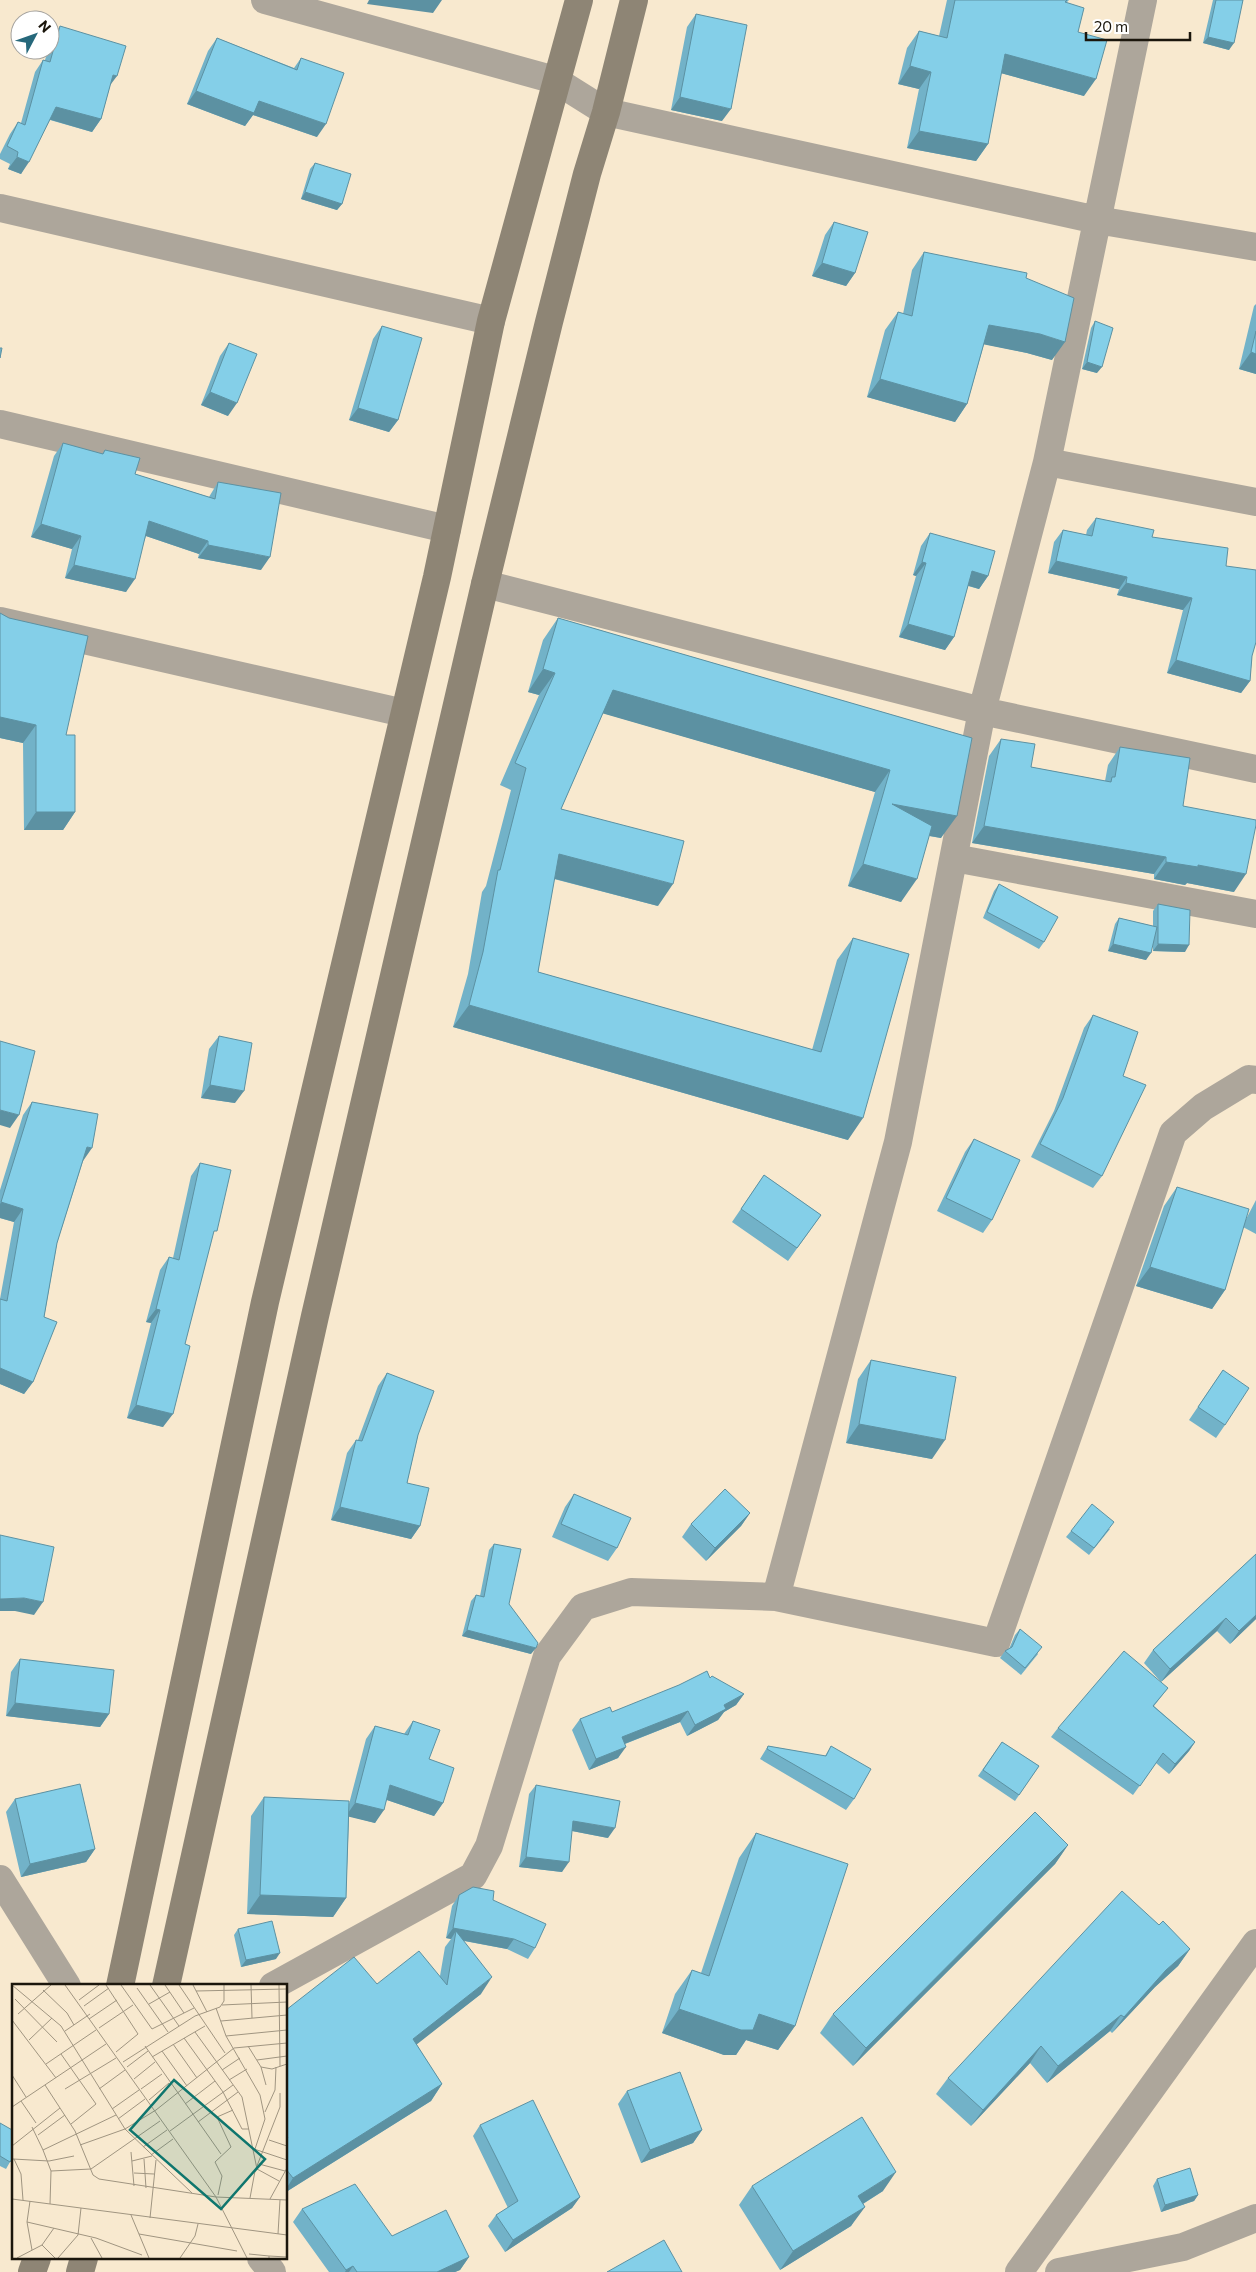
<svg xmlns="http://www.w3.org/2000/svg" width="1256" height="2272" font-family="Commissioner,sans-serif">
<rect width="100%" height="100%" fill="#f8e9cf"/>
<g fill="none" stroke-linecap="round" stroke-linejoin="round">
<path stroke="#ada69b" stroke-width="28" d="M265 0 555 80 606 112 1097 220 1256 247
M0 208 491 321
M0 424 447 529
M1047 462 1256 502
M485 584 982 711 1256 769
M0 621 404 713
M954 858 1256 914
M776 1597 898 1142 982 711 1047 462 1143 0
M0 1879 67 1986
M273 1986 473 1876 489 1846 547 1656 583 1607 631 1592 776 1597 996 1643 1173 1133 1203 1107 1249 1079 1256 1080
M261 2258 272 2272
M1019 2272 1256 1943
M1059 2272 1183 2247 1256 2218"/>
<path stroke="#8e8575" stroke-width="28" d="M120 1986 265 1302 437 577 491 321 579 0
M166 1986 315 1316 485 584 549 322 587 174 606 112 634 0
M32 2272 37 2258
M80 2272 84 2258"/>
</g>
<path fill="#72b2c8" d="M947 0H1069L1066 3 1078 32 1084 96 1001 73 988 144 976 161 907 148 919 89 898 84 907 48 919 31 939 36Z
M1213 0H1243L1229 50 1203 43Z
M696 14 722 121 671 110 687 27Z
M60 26 110 86 101 119 92 132 50 120 21 174 8 169 10 164 0 159V154L10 134 18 122 21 123 35 72 43 60H45L48 50H50V44L52 38Z
M217 38 294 68 301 58 317 137 253 115 245 126 187 104 208 51Z
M315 163 342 204 337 210 301 199 310 169Z
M834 222 855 273 846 286 812 276 825 235Z
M924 252 1026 278 1052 360 1027 353 984 344 967 404 955 422 867 397 885 330 898 312 903 314 912 270Z
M1256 304V374L1239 369 1254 306Z
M1095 321 1097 373 1082 369 1091 328Z
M382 326 398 420 389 432 349 420 373 339Z
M229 343 228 416 201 405 220 356Z
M63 443 102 454 105 450 135 474 209 497 218 482 261 570 198 558 199 554 146 536 126 592 65 578 72 549 31 537 54 456Z
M1096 518 1152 537 1226 566 1252 656 1250 681 1241 693 1167 673 1183 610 1117 595 1119 589 1048 573 1054 542 1063 530 1086 535 1087 530Z
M930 533 988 576 979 589 968 586 954 637 945 650 899 637 916 576 913 575 921 546Z
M0 613 66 735 75 812 63 830H24L23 743 0 738Z
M558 618 972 738 941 838 929 836 901 902 848 886 875 792 603 713 561 809 658 906 554 879 538 972 812 1050 837 960 853 938 848 1140 453 1027 468 974 482 892 486 886 511 790 500 785 539 695 528 692 543 640Z
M1001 739 1031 767 1105 781 1108 765 1120 747 1183 806 1234 892 1187 883 1185 885 1154 879V874L972 843 989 756Z
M999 884 1044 942 1039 949 983 918 994 891Z
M1158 904 1185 952 1153 951V944L1146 960 1108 951 1115 924 1119 918 1153 926V911Z
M1093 1015 1102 1176 1093 1188 1031 1157 1054 1111 1084 1028Z
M219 1036 235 1103 201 1098 209 1049Z
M32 1102 83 1161 57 1243 33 1382 24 1394 0 1384V1299L14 1222 0 1218V1190L23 1115Z
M974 1139 992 1220 983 1233 937 1211 965 1152Z
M200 1163 212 1238 163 1427 127 1418 151 1323 146 1322 160 1270 169 1257 173 1258 191 1176Z
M764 1175 821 1215 788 1261 732 1222Z
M1177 1187 1244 1223 1256 1200V1234L1243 1227 1225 1290 1212 1309 1136 1286 1164 1206Z
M871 1360 932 1459 846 1443 858 1379Z
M1223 1370 1225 1425 1216 1438 1189 1420Z
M387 1373 418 1435 407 1483 420 1526 411 1539 331 1520 347 1453 356 1440H358L378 1386Z
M574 1494 617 1548 608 1561 552 1537 565 1507Z
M750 1513 741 1526 706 1561 682 1537 691 1524Z
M1110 1529 1089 1555 1066 1537 1071 1531Z
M494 1544 509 1604 531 1654 462 1636 471 1601 476 1595 480 1596 489 1550Z
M1256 1554V1619L1230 1644 1217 1631 1161 1682 1144 1663 1153 1650Z
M1020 1629 1038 1654 1021 1675 1000 1658 1005 1651 1009 1649 1015 1635Z
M20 1659 109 1714 100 1727 6 1716 11 1672Z
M710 1678 744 1694 736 1705 724 1712 718 1720 687 1736 680 1722 625 1744 618 1758 589 1770 572 1730 580 1719 612 1712Z
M1168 1688 1154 1706 1195 1742 1189 1751 1169 1774 1156 1763 1133 1795 1051 1737 1058 1728Z
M413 1721 429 1759 443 1803 434 1816 387 1800 375 1823 349 1816 346 1898 333 1917 247 1914 251 1816 264 1797 349 1804 366 1739 375 1726 404 1734Z
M1002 1742 1039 1766 1015 1801 978 1776Z
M768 1746 825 1756 831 1746 854 1799 846 1810 760 1759Z
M536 1785 608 1838 572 1831 562 1872 519 1867 529 1794Z
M15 1799 95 1849 86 1862 21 1877 6 1812Z
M756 1833 795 2026 778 2050 746 2040 736 2055H724L662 2033 675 1994 692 1970 701 1973 739 1858Z
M1068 1845 1055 1864 853 2066 820 2033 833 2014Z
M459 1895 493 1900 535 1948 528 1959 507 1949 464 1941 481 1994 416 2044 442 2084 431 2101 286 2192V2010L440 1976 445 1947 451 1939 446 1938 452 1906Z
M1159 1925 1190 1949 1178 1966 1155 1987 1112 2033 1110 2031 1047 2083 1030 2063 971 2126 936 2094 948 2078Z
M238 1929 276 1959 241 1967 234 1935Z
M627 2091 702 2130 693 2143 641 2163 618 2104Z
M0 2123 10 2162 6 2169 0 2166Z
M480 2125 580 2197 572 2208 505 2252 488 2226 496 2215 508 2208 473 2136Z
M1157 2179 1198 2195 1194 2201 1161 2212 1153 2186Z
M752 2186 883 2191 863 2204 851 2226 780 2270 739 2205Z
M302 2209 392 2236 469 2257 460 2270 455 2272H329L293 2222Z"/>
<path fill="#5c91a2" d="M369 0H442L433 13 367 4Z
M1208 37 1234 43 1229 50 1203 43Z
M1005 54 1096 79 1084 96 993 71Z
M910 66 931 72 919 89 898 84Z
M113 75 117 76 108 88Z
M196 91 259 101 326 124 317 137 253 115 245 126 187 104Z
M680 97 731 109 722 121 671 110Z
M56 107 101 119 92 132 48 119Z
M919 131 988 144 976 161 907 148Z
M17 157 29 162 21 174 8 169Z
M305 192 342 204 337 210 301 199Z
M822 263 855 273 846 286 812 276Z
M989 325 1040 334 1065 342 1052 360 1027 353 977 343Z
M1251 352 1256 354V374L1239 369Z
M1087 362 1102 367 1097 373 1082 369Z
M880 379 967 404 955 422 867 397Z
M210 392 237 403 228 416 201 405Z
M358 408 398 420 389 432 349 420Z
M149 521 208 541 199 554 140 534Z
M41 524 81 536 72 549 31 537Z
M208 545 270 557 261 570 198 558Z
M1056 561 1127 577 1119 589 1048 573Z
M922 562 926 563 916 576 913 575Z
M74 565 135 579 126 592 65 578Z
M972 571 988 576 979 589 963 584Z
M1126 583 1192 598 1183 610 1117 595Z
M908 624 954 637 945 650 899 637Z
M1176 660 1250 681 1241 693 1167 673Z
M543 669 555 673 539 695 528 692Z
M613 690 890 770 875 792 598 712Z
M0 717 36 725 23 743 0 738Z
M892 804 957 816 941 838 876 826Z
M36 812H75L63 830H24Z
M984 826 1166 857 1154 874 972 843Z
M559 854 673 884 658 906 544 876Z
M1166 862 1198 865 1246 874 1234 892 1187 883 1185 885 1154 879Z
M863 864 917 879 901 902 848 886Z
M1113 944 1151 953 1146 960 1108 951Z
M1158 944 1189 945 1185 952 1153 951Z
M469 1005 863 1118 848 1140 453 1027Z
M210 1085 244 1091 235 1103 201 1098Z
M0 1110 19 1115 10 1128 0 1125Z
M87 1147 92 1148 83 1161 78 1160Z
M1 1202 23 1209 14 1222 0 1218V1204Z
M1150 1267 1225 1290 1212 1309 1136 1286Z
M156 1309 160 1310 151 1323 146 1322Z
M0 1368 33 1382 24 1394 0 1384Z
M136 1405 173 1414 163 1427 127 1418Z
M859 1424 945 1440 932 1459 846 1443Z
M340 1507 420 1526 411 1539 331 1520Z
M750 1513 741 1526 706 1561 715 1548Z
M24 1598 43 1602 34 1615 15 1611H0V1599Z
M1256 1615V1619L1230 1644 1239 1631Z
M1226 1618 1217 1631 1161 1682 1170 1669Z
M467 1630 536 1648 531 1654 462 1636Z
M744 1694 736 1705 724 1712 718 1720 687 1736 695 1725 724 1705Z
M15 1703 109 1714 100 1727 6 1716Z
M688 1711 680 1722 614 1748 622 1737Z
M1195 1742 1189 1751 1169 1774 1175 1764Z
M626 1747 618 1758 589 1770 596 1759Z
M390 1785 443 1803 434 1816 381 1798Z
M355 1803 384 1810 375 1823 346 1816Z
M573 1821 615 1828 608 1838 567 1830Z
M1068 1845 1055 1864 853 2066 866 2048Z
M95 1849 86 1862 21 1877 30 1864Z
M526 1857 569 1862 562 1872 519 1867Z
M260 1895 346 1898 333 1917 247 1914Z
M453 1928 514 1939 507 1949 455 1939 456 1931 451 1939 446 1938Z
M1190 1949 1178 1966 1155 1987 1112 2033 1124 2017 1166 1970Z
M280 1953 276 1959 241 1967 246 1960Z
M492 1977 481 1994 402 2056 413 2039Z
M679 2009 759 2014 795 2026 778 2050 746 2040 736 2055H724L662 2033Z
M1121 2015 1110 2031 1047 2083 1058 2066Z
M1041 2046 1030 2063 971 2126 983 2110Z
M442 2084 431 2101 286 2192V2189L293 2178Z
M702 2130 693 2143 641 2163 650 2150Z
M896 2172 883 2191 845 2215 858 2196Z
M1198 2195 1194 2201 1161 2212 1165 2205Z
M580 2197 572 2208 505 2252 513 2240Z
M865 2207 851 2226 780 2270 793 2251Z
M469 2257 460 2270 455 2272H437Z
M353 2266 349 2272H345L346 2270Z"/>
<path fill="#84cfe8" stroke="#5c91a2" d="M955 0H1067L1065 2 1084 8 1078 32 1107 40 1096 79 1005 54 988 144 919 131 931 72 910 66 919 31 947 38Z
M1216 0H1243L1234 43 1208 37Z
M696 14 747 25 731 109 680 97Z
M60 26 126 46 117 76 113 75 101 119 56 107 29 162 17 157 18 152 7 146 18 122 25 125 43 60 50 62Z
M217 38 297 70 301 58 344 73 326 124 259 101 254 113 196 91Z
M315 163 351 174 342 204 305 192Z
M834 222 868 232 855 273 822 263Z
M924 252 1027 273 1026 278 1074 298 1065 342 1040 334 989 325 967 404 880 379 898 312 912 316Z
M1095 321 1113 328 1102 367 1087 362Z
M382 326 422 338 398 420 358 408Z
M1256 331V354L1251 352Z
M229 343 257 354 237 403 210 392Z
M0 348H2L0 358Z
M63 443 103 454 105 450 140 458 135 474 215 499 218 482 281 493 270 557 208 545V541L149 521 135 579 74 565 81 536 41 524Z
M1096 518 1154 530 1152 537 1228 548 1226 566 1256 570V642L1252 656 1250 681 1176 660 1192 598 1126 583 1127 577 1056 561 1063 530 1092 536Z
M930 533 995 551 988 576 972 571 954 637 908 624 926 563 922 562Z
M0 613 9 618 88 636 66 735H75V812H36V725L0 717Z
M558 618 972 738 957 816 892 804 932 826 917 879 863 864 890 770 613 690 561 809 684 841 673 884 559 854 538 972 821 1052 853 938 909 954 863 1118 469 1005 483 952 498 870H500L526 768 515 763 555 673 543 669Z
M1001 739 1035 744 1031 767 1111 782 1112 777H1115L1120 747 1190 758 1183 806 1256 820V825L1246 874 1198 865V867L1166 862V857L984 826Z
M999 884 1058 917 1044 942 987 912Z
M1158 904 1190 910 1189 945 1158 944Z
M1119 918 1157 927 1151 953 1113 944Z
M1093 1015 1138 1032 1123 1076 1146 1085 1102 1176 1040 1144 1063 1098Z
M219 1036 252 1043 244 1091 210 1085Z
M0 1041 35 1051 19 1115 0 1110Z
M32 1102 98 1114 92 1148 87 1147 57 1243 44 1317 57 1322 33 1382 0 1368V1299L7 1301 23 1209 1 1202Z
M974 1139 1020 1160 992 1220 946 1198Z
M200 1163 231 1170 217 1231H214L185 1344 190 1346 173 1414 136 1405 160 1310 156 1309 169 1257 179 1260Z
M764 1175 821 1215 797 1248 741 1209Z
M1177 1187 1249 1209 1225 1290 1150 1267Z
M871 1360 956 1377 945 1440 859 1424Z
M1223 1370 1249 1388 1225 1425 1198 1407Z
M387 1373 434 1391 418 1435 407 1483 429 1488 420 1526 340 1507 356 1440 362 1441Z
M725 1489 750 1513 715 1548 691 1524Z
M574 1494 631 1518 617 1548 561 1524Z
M1092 1504 1114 1522 1094 1548 1071 1531Z
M0 1535 54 1547 43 1602 24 1598 0 1599Z
M494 1544 521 1549 509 1604 538 1643 536 1648 467 1630 476 1595 484 1597Z
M1256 1554V1615L1239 1631 1226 1618 1170 1669 1153 1650Z
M1020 1629 1042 1647 1025 1668 1005 1651 1012 1647Z
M1124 1651 1168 1688 1153 1706 1195 1742 1175 1764 1163 1753 1140 1786 1058 1728Z
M20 1659 114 1670 109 1714 15 1703Z
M707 1671 710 1678 712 1676 744 1694 724 1705 726 1709 695 1725 688 1711 622 1737 626 1747 596 1759 580 1719 610 1707 612 1712 679 1685Z
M413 1721 440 1730 429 1759 454 1768 443 1803 390 1785 384 1810 355 1803 375 1726 408 1735Z
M1002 1742 1039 1766 1019 1795 983 1770Z
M768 1746 826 1756 831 1746 871 1769 854 1799 767 1749Z
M80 1784 95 1849 30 1864 15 1799Z
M536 1785 620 1801 615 1828 573 1821 569 1862 526 1857Z
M264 1797 349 1801 346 1898 260 1895Z
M1035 1812 1068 1845 866 2048 833 2014Z
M756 1833 848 1864 795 2026 759 2014 753 2030H741L679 2009 692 1970 709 1976Z
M473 1887 494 1891 493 1900 546 1924 535 1948 514 1939 453 1928 459 1895Z
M1122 1891 1159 1925 1163 1921 1190 1949 1166 1970 1124 2017 1121 2015 1058 2066 1041 2046 983 2110 948 2078Z
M272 1921 280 1953 246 1960 238 1929Z
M456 1931 492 1977 413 2039 442 2084 293 2178 286 2169V2139L288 2138 286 2135V2010L354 1957 377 1984 419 1951 447 1985Z
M680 2072 702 2130 650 2150 627 2091Z
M533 2100 580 2197 513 2240 496 2215 518 2201 480 2125Z
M862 2117 896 2172 858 2196 865 2207 793 2251 752 2186Z
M0 2123 14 2131V2156L10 2162 0 2156Z
M1190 2168 1198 2195 1165 2205 1157 2179Z
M355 2184 392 2236 446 2210 469 2257 437 2272H357L353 2266 346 2270 302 2209Z
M664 2240 682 2272H607Z"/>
<g transform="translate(12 1984)">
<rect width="275" height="275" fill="#f8e9cf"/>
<path fill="none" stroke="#a09581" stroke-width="1" d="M0 1 49 42 113 145 180 209M53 1 204 213 235 274M94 1 126 50 104 68M109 1 140 45 182 24M138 1 167 42M153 1 172 29M167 1 213 69M181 1 195 28M239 1 240 34M267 1 268 82M125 4 156 48M31 6 55 29 62 41M184 7 275 5M3 15 45 58M67 16 87 1M137 20 158 8M210 21 275 18M72 22 97 4M204 24 214 52 248 111 253 135 243 165M6 30 39 1M77 35 105 16M0 36 44 94M209 37 275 31M87 44 121 21M53 47 78 30M183 48 230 113 245 185 267 197M214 52 275 46M172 54 211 108 230 145H237M17 56 40 34M161 60 185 94M133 62 209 170M236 62 249 83 260 85 275 80M150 67 175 102M49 70 84 120 59 140M140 73 193 42M245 76 275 72M111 78 183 32 208 23 212 17V1M34 80 84 46M115 83 136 67M249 83 254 101M210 86 228 74M0 91 14 113M122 95 143 78M217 96 235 85M33 101 63 147 81 191 87 195 204 213 275 216M53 105 104 74M87 105 113 86M129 105 150 90M137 116 157 99M9 117 24 139M173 120 203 97M0 123 94 60M100 125 127 106M253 128 263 106 264 83M106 135 133 115M186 138 226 108M20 143 31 166M158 147 221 101M26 151 53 131M257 156 275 162M68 161 113 145 144 126 222 64 275 59M0 162 48 124M131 163 155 146M242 165 275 176M119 168 122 202M139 171 161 155M1 175 37 177 62 172M2 175 9 190 11 216M132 175 134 204M120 177 140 172M247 180 273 187M39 187 79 185 148 137M122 189 142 190M206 211 210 192 203 178 219 163 205 133 221 126M238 214 243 187 268 123V109M0 215 275 251M258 215 275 184M18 217 15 238 84 254 130 271M38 220 39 187 31 166 104 131M119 231 137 274M138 234 144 176M15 238 20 266M127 250 225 267M266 250 268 216M79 254 90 274M30 261 43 274M237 270 257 272M5 274 30 261 42 244M46 274 66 251 69 224M168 274 183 252 186 240M257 274V272L275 273"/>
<path fill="#0f766e" fill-opacity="0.15" stroke="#0f766e" stroke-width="2.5" d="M162 96 253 175 209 225 118 146Z"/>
<rect width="275" height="275" fill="none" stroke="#1b160c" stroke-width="2.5"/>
</g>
<g transform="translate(35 35) rotate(49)"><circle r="24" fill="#ffffff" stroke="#a4a29e"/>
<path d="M0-4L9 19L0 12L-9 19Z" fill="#26687b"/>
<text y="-8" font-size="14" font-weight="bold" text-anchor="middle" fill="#1b160c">N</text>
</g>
<path d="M1086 32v8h104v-8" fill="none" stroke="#1b160c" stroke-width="2.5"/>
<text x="1094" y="32" font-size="15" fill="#1b160c" stroke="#ffffff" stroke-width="4" paint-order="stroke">20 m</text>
</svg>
